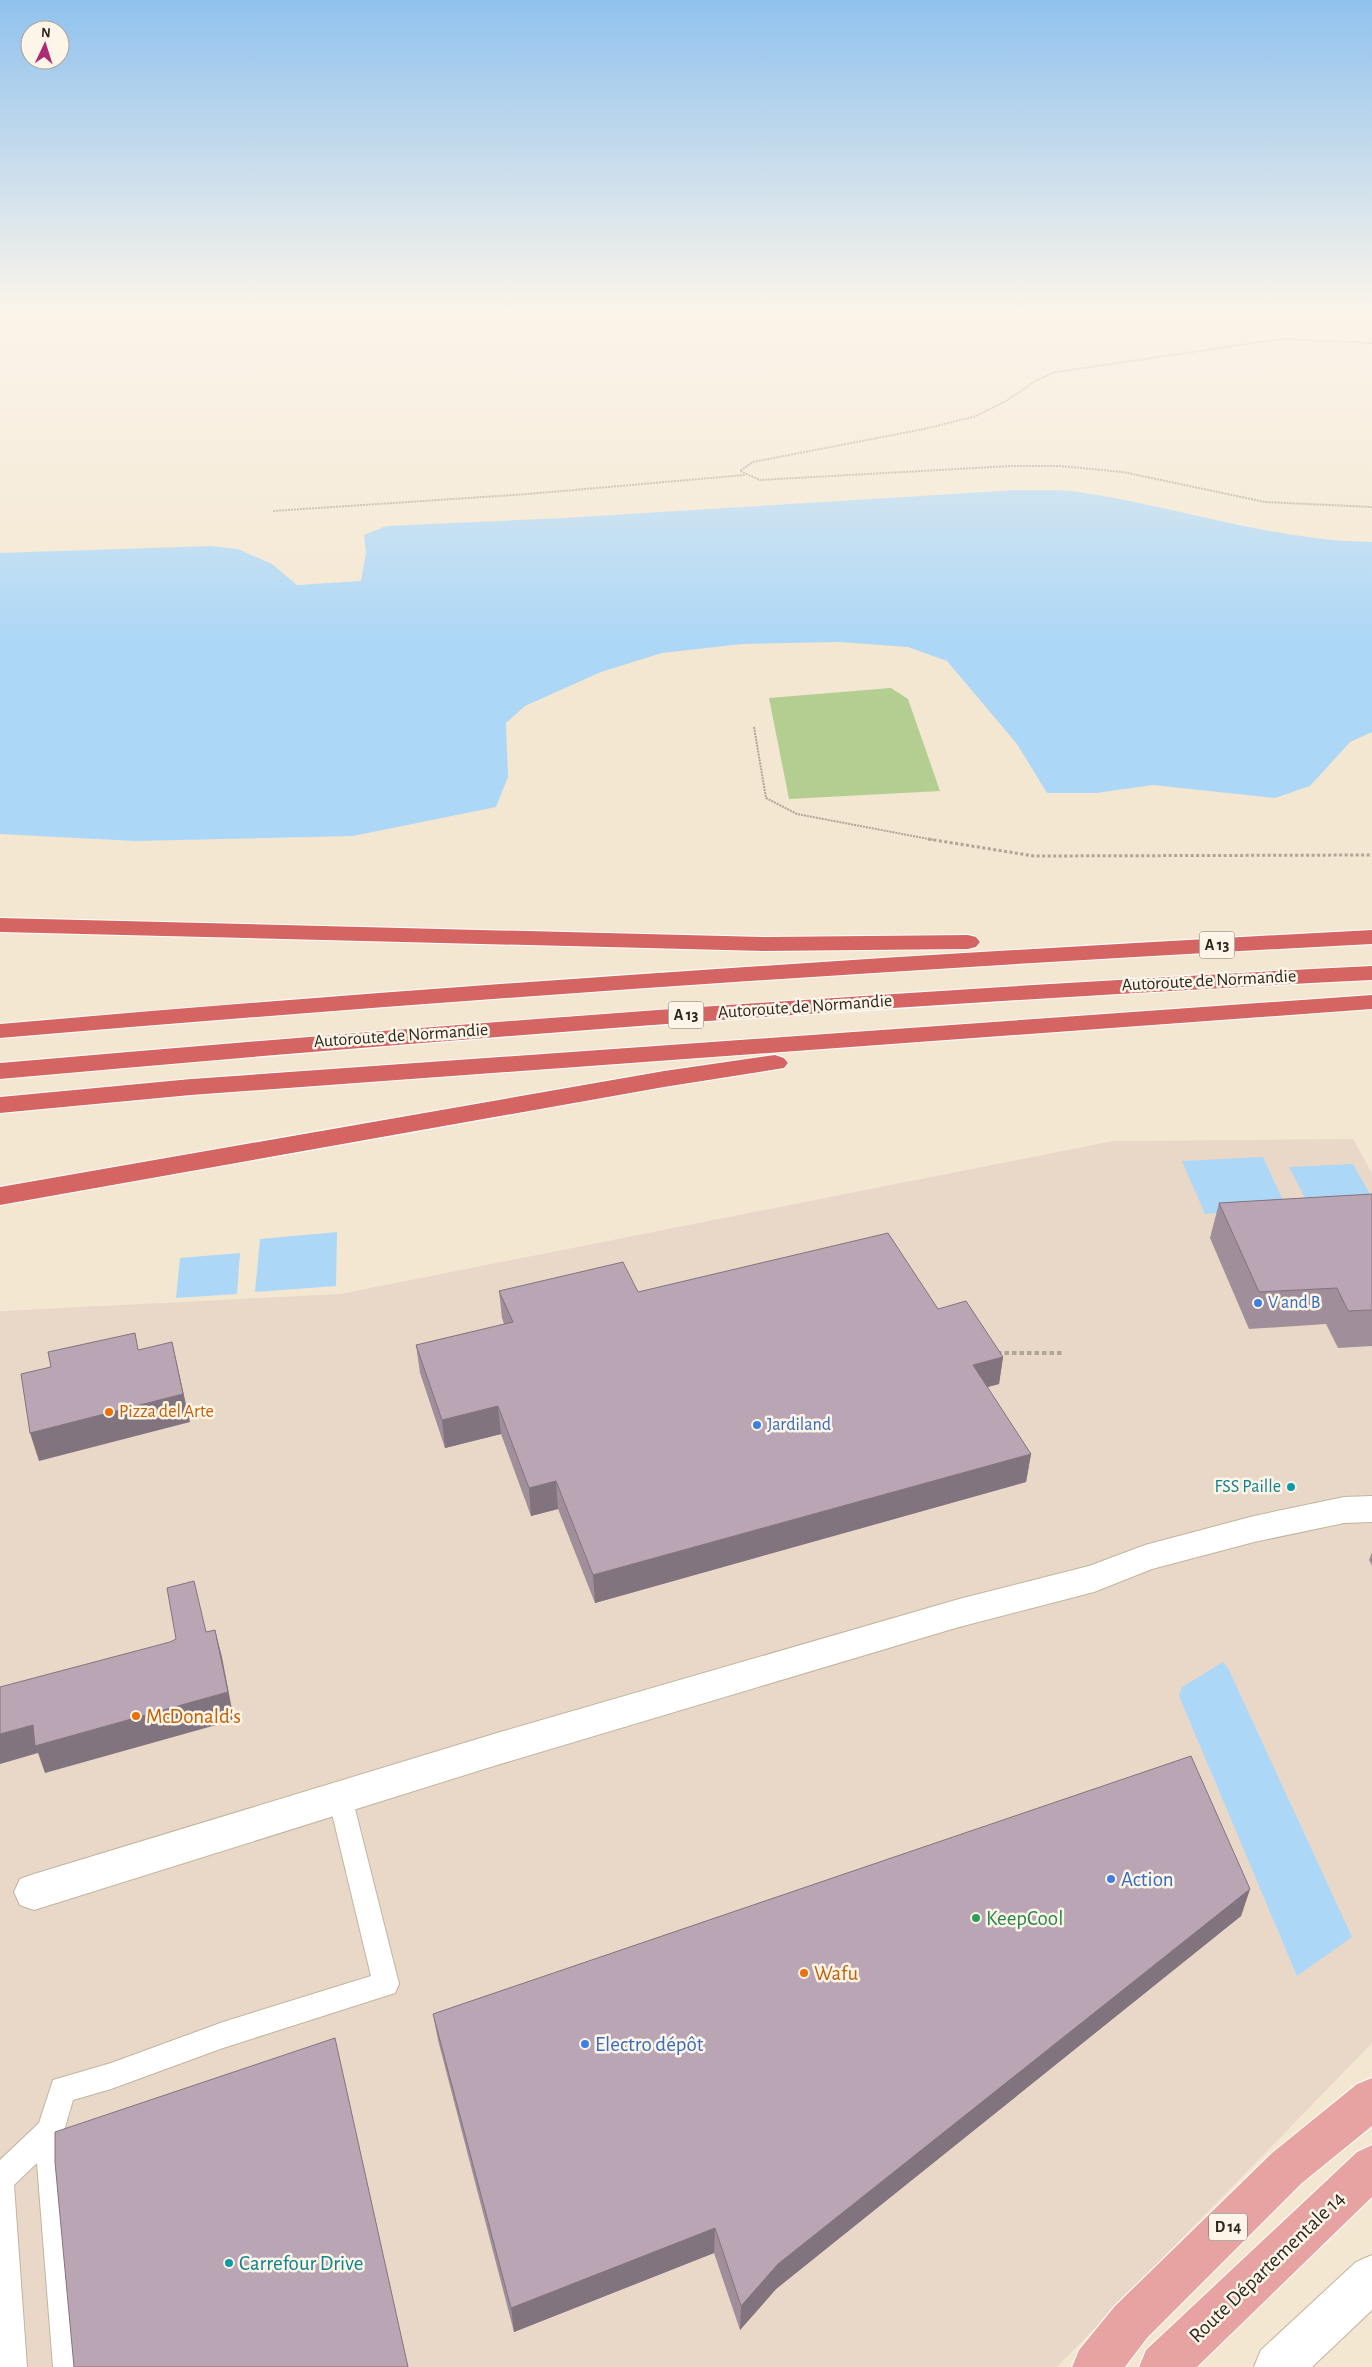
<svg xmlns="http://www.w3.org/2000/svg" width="1372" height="2367" font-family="'Alegreya Sans',sans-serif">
<rect width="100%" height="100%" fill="#f4e7d1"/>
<path fill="#e9d8c7" d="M1353 1139 1372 1173V2043L1057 2367H0V1311L340 1294 1113 1141Z"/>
<path fill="#b4cd91" d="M891 688 908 699 940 791 789 799 769 698Z"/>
<path fill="#add7f6" d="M1017 490C1037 491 1059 489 1078 492 1177 506 1272 541 1372 542V732L1350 742 1310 786 1275 798 1153 785 1096 793H1047L1017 744 947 661 908 647 839 642 742 644 662 653 601 672 525 706 506 723 508 777 496 807 353 836 136 841 0 834V553L211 546 238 549 272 564 297 585 361 581 366 553 364 535 386 526 564 518Z
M1263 1157 1287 1209 1205 1214 1182 1161Z
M1353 1164 1372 1198 1311 1210 1289 1167Z
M337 1232 336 1286 255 1292 260 1239Z
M240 1253 237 1294 176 1298 180 1258Z
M1223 1662 1228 1668 1352 1937 1297 1976 1179 1696 1182 1687Z"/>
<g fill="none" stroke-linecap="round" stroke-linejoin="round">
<defs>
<path id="lane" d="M340 1786 348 1790 352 1797 399 1984 395 1993 223 2048 111 2089 73 2100 64 2131 65 2187 83 2367H53L37 2163 14 2185 27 2367H0V2160L39 2123 53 2080 111 2063 223 2022 371 1976 328 1797 332 1790Z"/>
<path id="street" d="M1372 1496V1522L1344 1523 1254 1542 1152 1569 1094 1592 959 1627 497 1765 34 1910 20 1905 14 1892 20 1879 34 1874 497 1733 959 1599 1089 1566 1145 1545 1254 1516 1344 1497Z
M1372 2255V2310L1312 2367H1254L1261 2350 1356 2262Z"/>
<path id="primary" d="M1372 2078V2126L1302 2183 1147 2338 1125 2367H1072L1079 2350 1115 2306 1272 2153 1357 2084Z
M1372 2145V2197L1197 2367H1139L1146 2350 1357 2152Z"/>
<path id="highway" d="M0 918 765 937 968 935 976 937 980 942 976 947 968 949 765 951 0 932Z
M1372 930V944C914 968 457 999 0 1038V1024C457 984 914 954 1372 930Z
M1372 966V980C914 1003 457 1038 0 1079V1063C457 1023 914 989 1372 966Z
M1372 995V1009L191 1095 0 1113V1097L191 1079Z
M775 1055 784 1058 788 1063 784 1068 664 1087 0 1205V1187L664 1071Z"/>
</defs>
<use href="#lane" stroke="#c1b59f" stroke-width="2"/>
<use href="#street" stroke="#c1b59f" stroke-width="2"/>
<use href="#primary" stroke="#fff" stroke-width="2"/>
<use href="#highway" stroke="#fff" stroke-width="2"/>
<path stroke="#b0a695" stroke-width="2" stroke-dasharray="2 1" stroke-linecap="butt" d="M1372 343 1281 339 1056 372 1037 380 1006 401 976 416 924 429 753 462 740 471 760 480 1011 466H1060L1123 472 1265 502 1372 507
M273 511 528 494 745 475
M754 727 766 798 797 814 934 840"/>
<path stroke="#b0a695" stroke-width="3" stroke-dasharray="3 2.5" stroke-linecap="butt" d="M928 839 1034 856 1372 855"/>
<path stroke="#b0a695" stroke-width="4" stroke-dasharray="4.5 3" stroke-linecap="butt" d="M997 1353H1064"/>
<use href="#lane" fill="#fff" fill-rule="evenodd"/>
<use href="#street" fill="#fff" fill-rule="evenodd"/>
<use href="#primary" fill="#e6a3a1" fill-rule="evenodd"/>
<use href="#highway" fill="#d56562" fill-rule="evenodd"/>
</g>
<path fill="#a08e9b" d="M1372 1194V1346L1338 1348 1326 1324 1249 1329 1210 1238 1219 1203Z
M499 1291 638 1292 938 1309 1003 1357 999 1384 987 1387 1031 1454 1026 1482 595 1603 558 1509 531 1516 501 1434 445 1448 420 1373 416 1345 504 1324 502 1318Z
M1372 1552V1566L1369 1560Z
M1250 1889 1241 1916 776 2289 740 2330 714 2253 514 2332 438 2040 433 2014Z"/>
<path fill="#82747e" d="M172 1342 190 1422 39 1461 30 1433Z
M1003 1357 999 1384 969 1392 973 1365Z
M498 1406 501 1434 445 1448 442 1420Z
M1031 1454 1026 1482 595 1603 593 1575Z
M556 1481 558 1509 531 1516 529 1488Z
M215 1630 222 1657 234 1720 45 1773 38 1753 0 1764V1734L33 1725Z
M1250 1889 1241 1916 776 2289 740 2330 741 2306 778 2264Z
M715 2228 714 2253 514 2332 511 2308Z"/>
<path fill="#baa5b4" stroke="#82747e" d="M1372 1194V1310L1348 1311 1337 1288 1259 1292 1219 1203Z
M888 1233 938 1309 966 1301 1003 1357 973 1365 1031 1454 593 1575 556 1481 529 1488 498 1406 442 1420 416 1345 513 1322 499 1291 623 1262 638 1292Z
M135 1333 138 1350 172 1342 183 1394 30 1433 21 1374 51 1367 48 1352Z
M194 1581 206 1632 215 1630 228 1692 35 1746 33 1725 0 1734V1687L170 1642 176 1639 167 1588Z
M1191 1756 1250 1889 778 2264 741 2306 715 2228 511 2308 433 2014Z
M335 2038 408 2367H74L55 2162V2132Z"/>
<linearGradient id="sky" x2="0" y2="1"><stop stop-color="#90c2ee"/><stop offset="0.48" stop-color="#faf4ea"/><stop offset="1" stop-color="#faf4ea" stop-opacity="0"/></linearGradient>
<rect width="1372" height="641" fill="url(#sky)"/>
<g fill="#3f7fe0" stroke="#fdf5e8" stroke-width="2">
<circle cx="1258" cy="1303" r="5"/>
<circle cx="757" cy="1425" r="5"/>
<circle cx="1111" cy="1879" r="5"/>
<circle cx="585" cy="2044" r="5"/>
</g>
<g fill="#e8710a" stroke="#fdf5e8" stroke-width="2">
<circle cx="109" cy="1412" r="5"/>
<circle cx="136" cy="1716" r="5"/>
<circle cx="804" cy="1973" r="5"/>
</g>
<g fill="#0f9aa8" stroke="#fdf5e8" stroke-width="2">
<circle cx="1291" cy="1487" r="5"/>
<circle cx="229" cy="2263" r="5"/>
</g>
<circle fill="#2e9e5b" stroke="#fdf5e8" stroke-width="2" cx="976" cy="1918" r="5"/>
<g text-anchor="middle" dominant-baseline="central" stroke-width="5" stroke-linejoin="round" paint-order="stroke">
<g fill="#fdf5e8" stroke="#6b665b" stroke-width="1">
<rect x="1199.5" y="931.5" width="35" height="27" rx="4"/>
<rect x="668.5" y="1001.5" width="35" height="27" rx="4"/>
<rect x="1209" y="2213.5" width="38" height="27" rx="4"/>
</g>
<g font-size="16" font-weight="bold" fill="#2d281f">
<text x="1217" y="945">A 13</text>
<text x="686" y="1015">A 13</text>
<text x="1228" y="2227">D 14</text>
</g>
<g font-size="18" fill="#2d281f" stroke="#fdf5e8">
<text transform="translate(1209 981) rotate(-3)">Autoroute de Normandie</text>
<text transform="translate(805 1007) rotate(-4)">Autoroute de Normandie</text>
<text transform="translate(401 1036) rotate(-4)">Autoroute de Normandie</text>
</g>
<g font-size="18" fill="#366cbe" stroke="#fdf5e8" text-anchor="start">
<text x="1268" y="1303">V and B</text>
<text x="767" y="1425">Jardiland</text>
</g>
<g font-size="18" fill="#c56008" stroke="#fdf5e8" text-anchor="start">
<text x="119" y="1412">Pizza del Arte</text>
</g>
<g font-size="18" fill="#0d838f" stroke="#fdf5e8" text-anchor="end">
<text x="1281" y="1487">FSS Paille</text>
</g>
<g font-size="21" fill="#c56008" stroke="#fdf5e8" text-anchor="start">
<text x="146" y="1716">McDonald's</text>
<text x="814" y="1973">Wafu</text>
</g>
<g font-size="21" fill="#366cbe" stroke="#fdf5e8" text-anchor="start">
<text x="1121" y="1879">Action</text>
<text x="595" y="2044">Electro dépôt</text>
</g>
<g font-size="21" fill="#27864d" stroke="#fdf5e8" text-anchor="start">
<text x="986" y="1918">KeepCool</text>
</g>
<g font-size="21" fill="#0d838f" stroke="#fdf5e8" text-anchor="start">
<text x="239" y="2263">Carrefour Drive</text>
</g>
<g font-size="21" fill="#2d281f" stroke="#fdf5e8">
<text transform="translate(1267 2267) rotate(-44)">Route Départementale 14</text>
</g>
</g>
<g transform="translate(45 45) rotate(4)"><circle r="24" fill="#fdf5e8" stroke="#aaa398"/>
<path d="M0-4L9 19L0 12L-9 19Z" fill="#ac2b77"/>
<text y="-8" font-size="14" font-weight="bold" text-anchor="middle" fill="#2d281f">N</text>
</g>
</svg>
